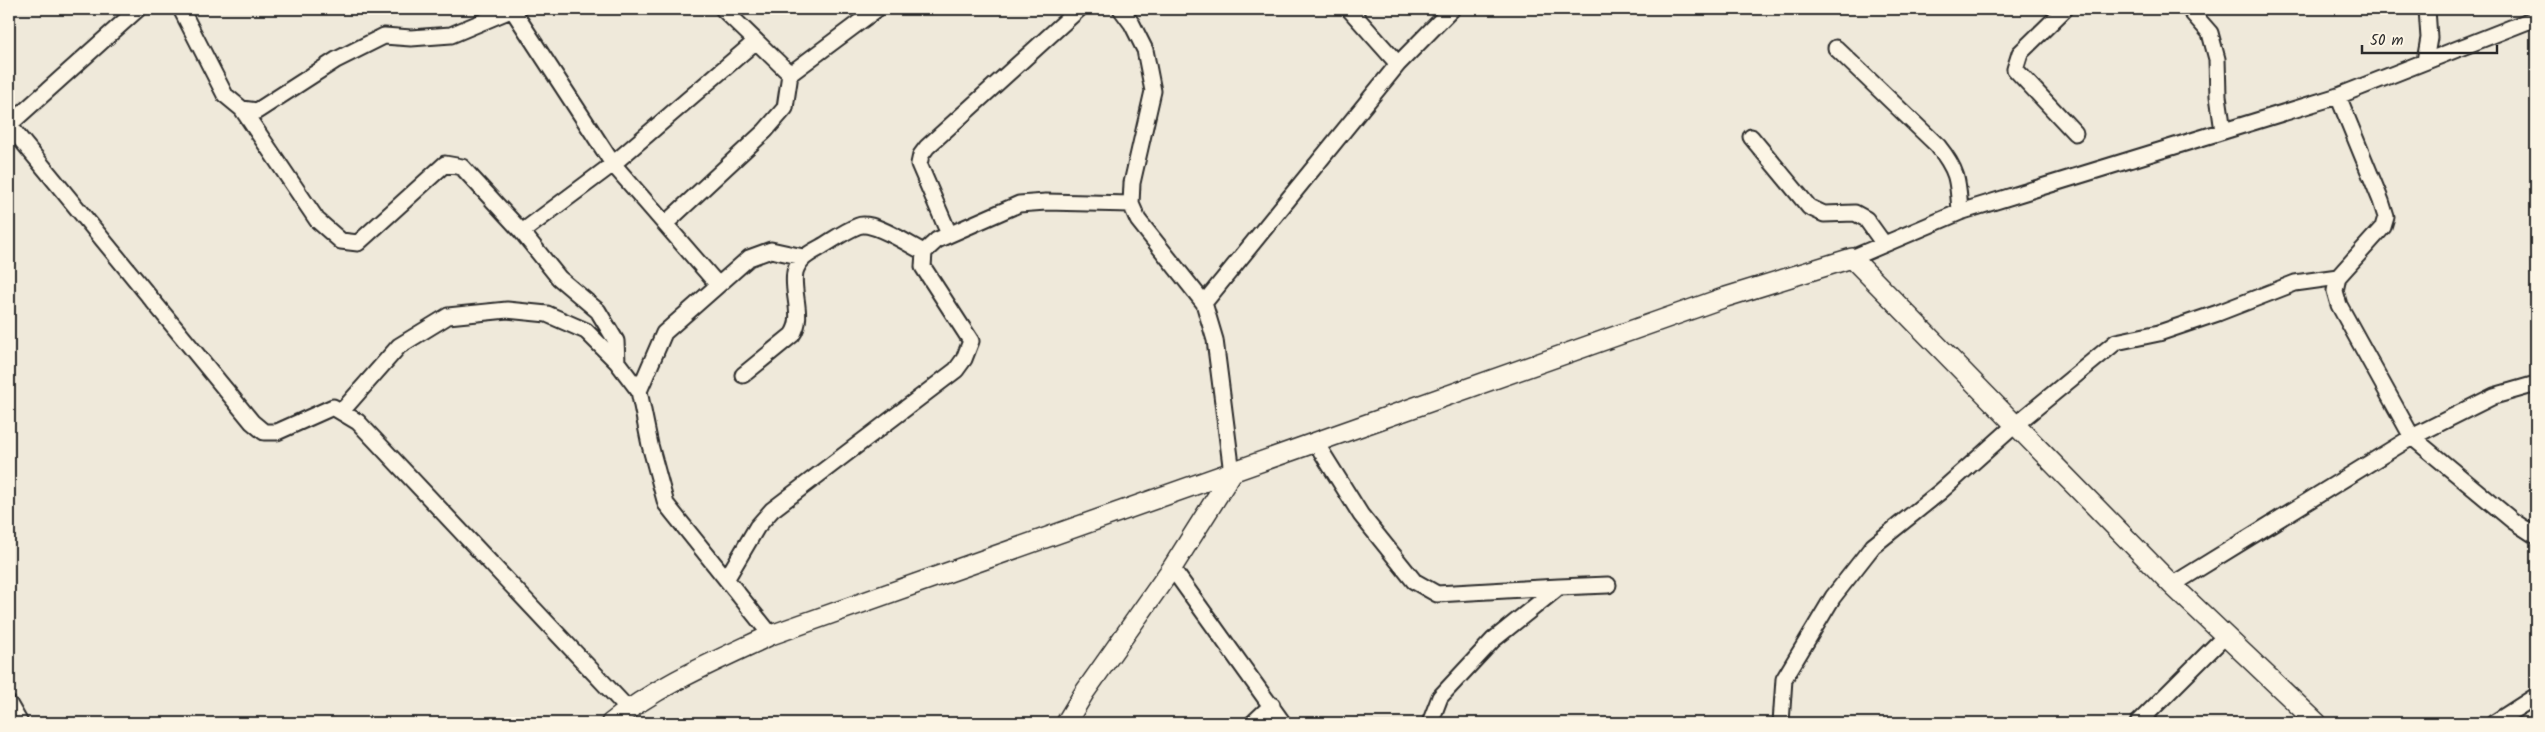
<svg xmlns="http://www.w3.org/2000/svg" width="2545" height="732" font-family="Kalam,sans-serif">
<rect width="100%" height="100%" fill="#efe9da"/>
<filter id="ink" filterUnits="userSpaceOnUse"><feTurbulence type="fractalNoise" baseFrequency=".02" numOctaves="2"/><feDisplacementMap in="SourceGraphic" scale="10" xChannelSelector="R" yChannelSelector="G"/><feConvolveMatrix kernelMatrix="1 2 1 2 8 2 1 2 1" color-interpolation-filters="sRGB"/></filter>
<g filter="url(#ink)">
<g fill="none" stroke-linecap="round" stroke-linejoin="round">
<defs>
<path id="minor" d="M181 9 225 95 242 109 257 111 336 60 384 36 411 38 451 35 513 9
M512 9 613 164 718 285
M723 9 790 74
M1121 9 1132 24 1145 50 1153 91 1132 183 1131 204 1138 220 1204 303 1215 340 1232 473
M1349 9 1398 64
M2065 9 2020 53 2015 69 2075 133
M2189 9 2210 33 2217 59 2218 96 2223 131
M1836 48 1938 146C1958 171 1958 180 1960 212
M2425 61 2429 38 2427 9
M2338 96 2381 201 2386 217 2383 227 2338 277 2335 291 2339 305 2412 437 2513 521 2536 536
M242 109 317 220 341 241 358 243 445 164 462 167 522 232 559 278 598 311 616 341 617 362
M9 125 252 422 264 432H277L333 407 358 422 628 709
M9 125 138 9
M1751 137 1809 207 1824 214 1855 213 1866 219 1884 244
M665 224 765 131 785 108 790 74 877 9
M522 232 613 164 756 41
M949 234 919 164 921 155 927 147 1079 9
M1852 258 1960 212 2338 96 2536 18
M1204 303 1398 64 1452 9
M743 375 792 335C805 317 791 293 795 272 799 258 810 253 821 247 833 240 845 231 858 226 873 220 909 245 924 252
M639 391 664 333 749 258 771 250 803 257
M342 411 399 346 448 316 507 310 547 314 586 331 617 362 639 391 650 445 666 504 771 635
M1316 443 1361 515 1414 581 1437 594 1559 587
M1172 568 1283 723
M727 578 757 527 772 510 956 370 964 359 971 341 923 267 924 252 937 240 1019 204 1046 202 1131 204
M2172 585 2412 437 2494 396 2536 384
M9 704 20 723
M1253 723 1272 705
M1430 723 1440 697 1493 640 1559 587 1608 585
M1781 723 1784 679 1833 597 1873 546 1940 492 2015 425 2116 342 2159 333 2218 313 2295 283 2338 277
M2138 723 2225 636
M2494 723 2536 696"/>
<path id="tertiary" d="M611 723C658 685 716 661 771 635L1726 297 1852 258 2172 585 2317 723
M1066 723 1084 693 1172 568 1232 473"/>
</defs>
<use href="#minor" stroke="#2b2b2b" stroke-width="19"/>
<use href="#tertiary" stroke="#2b2b2b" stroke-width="22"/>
<use href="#minor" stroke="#fcf5e5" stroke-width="15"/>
<use href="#tertiary" stroke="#fcf5e5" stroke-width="19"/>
</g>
</g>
<rect width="2545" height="732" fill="none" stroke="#fcf5e5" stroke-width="30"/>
<rect x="15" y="15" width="2515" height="702" fill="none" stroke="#2b2b2b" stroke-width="2" filter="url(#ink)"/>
<path d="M2362 45v8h135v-8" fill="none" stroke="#2b2b2b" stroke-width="2.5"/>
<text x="2370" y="45" font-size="15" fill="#2b2b2b" stroke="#fcf5e5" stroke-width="4" paint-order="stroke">50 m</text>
</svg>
